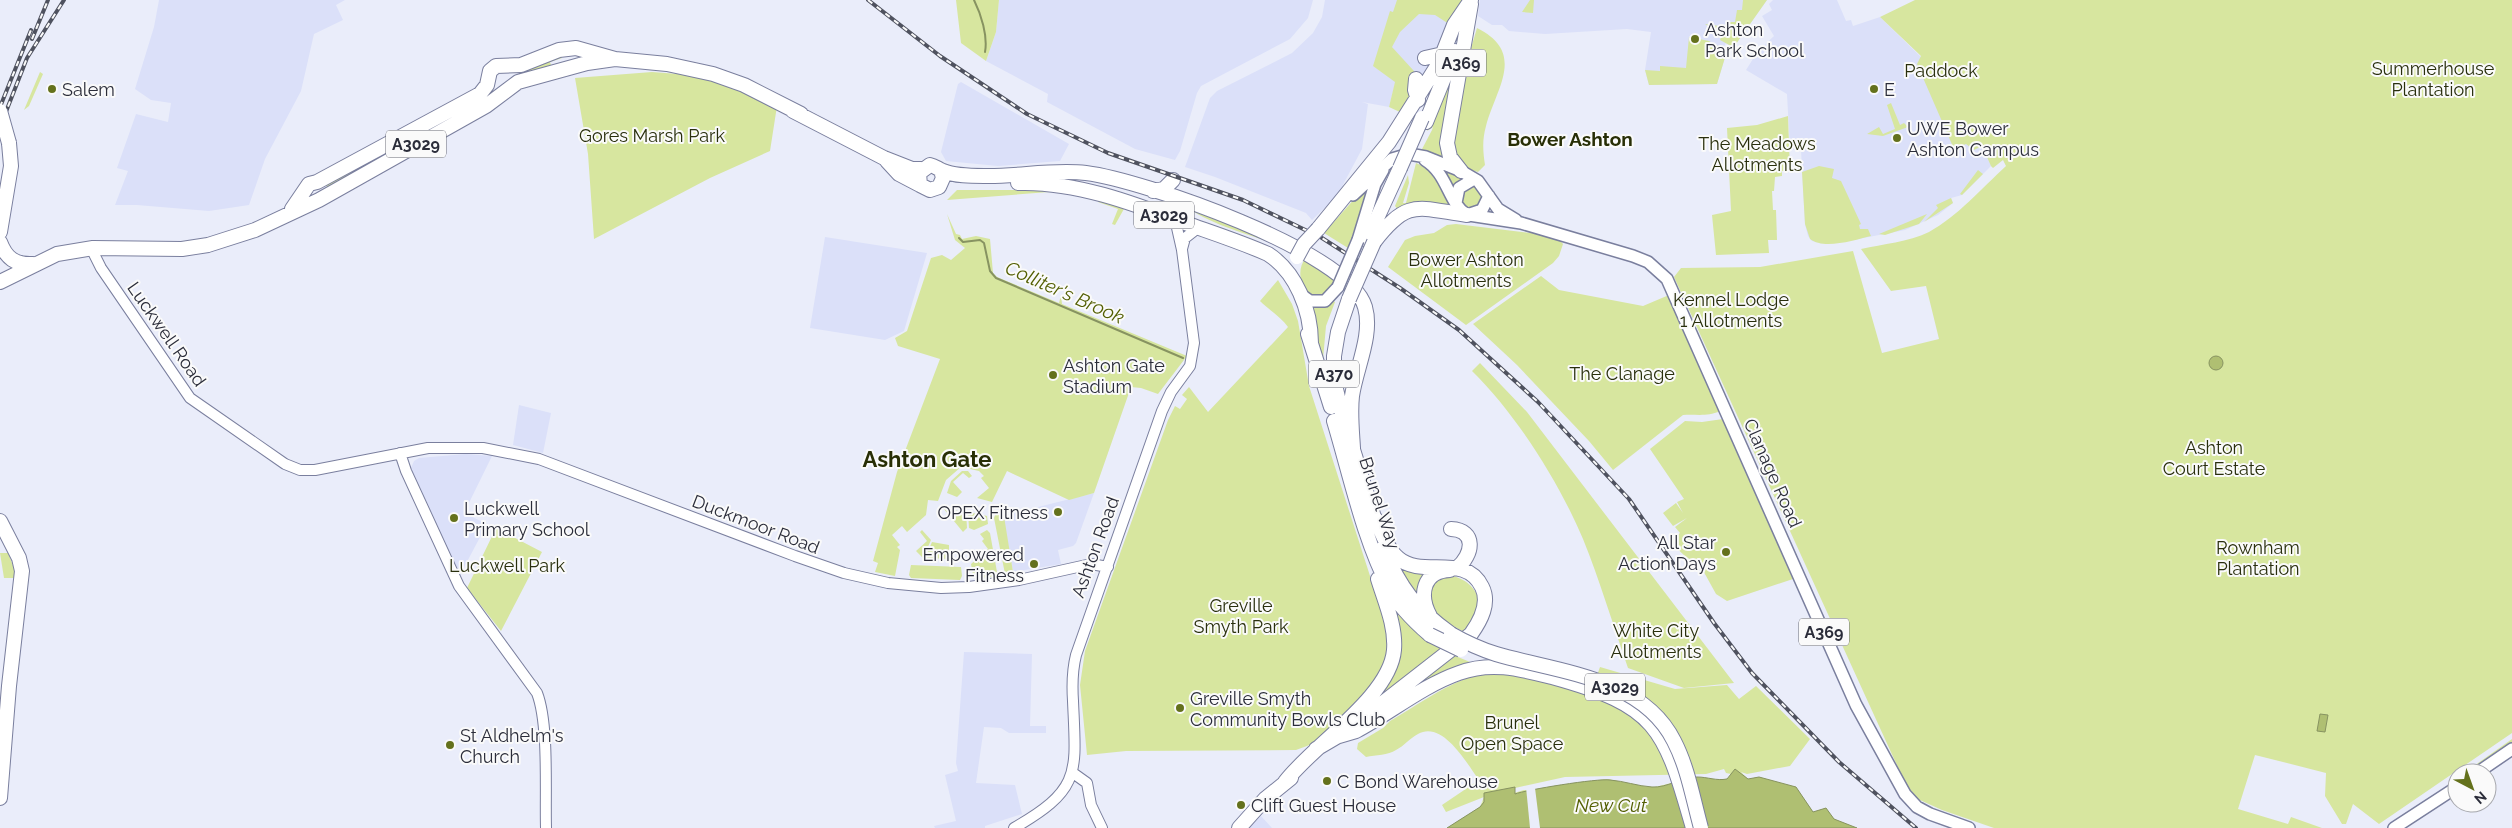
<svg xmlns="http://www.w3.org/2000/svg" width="2512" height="828" font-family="Raleway,sans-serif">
<rect width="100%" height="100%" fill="#eaedfa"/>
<path fill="#dbe0f9" d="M159 0H345L336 5 343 20 314 34 301 91 265 159 249 205 209 211 137 205H115L128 171 117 168 136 114 168 122 171 103 151 100 135 89 154 27Z
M999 0H1313L1308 18 1290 39 1201 86 1197 93 1180 151 1175 160 1135 149 1047 102 1048 94 986 61 996 32Z
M1325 0H1408L1451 19 1424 82 1398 73 1389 107 1362 102 1368 104 1362 149 1337 196 1312 220 1306 213 1215 177 1185 167 1210 98 1217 91 1292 53 1313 33 1322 17Z
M1480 0H1767L1735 45 1731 46 1726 43 1723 48 1727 51 1717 84 1649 85 1645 70 1651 32 1627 29 1545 34 1509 31 1502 25H1492L1478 16Z
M1773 0H1837L1846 21 1851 20 1853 26 1880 17 1921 57 1939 46 1993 168 1991 166 1962 195 1951 198 1953 203 1938 215 1905 230 1853 240 1821 243 1812 241 1808 236 1805 224 1801 150H1790L1787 94 1746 70 1758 51 1774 36 1762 16 1772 10 1769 4Z
M961 82 1069 144 1060 161 998 166 946 161 941 152 958 84Z
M825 237 927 253 904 331 885 340 810 328Z
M519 405 551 413 543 453 513 445Z
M466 454 492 456 464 513 487 524 460 575 411 468 414 461 419 458Z
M1094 493 1076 543 1073 546 1058 550 1061 564 1013 572 1002 516Z
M964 652 1032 654 1030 726H1046V733H1009L1001 728 984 727 976 783 1015 785 1022 814 985 826V828H935L934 826 956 821 945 775 958 771 956 763Z
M1261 816 1272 828H1248Z"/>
<path fill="#d7e69f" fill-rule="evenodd" d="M956 0H999L996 32 986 61 961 43Z
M1397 0H1467L1449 24 1435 15 1419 14 1400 32 1392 47 1424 82 1402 113 1389 107 1395 82 1373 66 1390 11 1393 12Z
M1530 0H1534L1533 13 1522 12Z
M1743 0H1767L1736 44 1731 46 1720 40 1722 35 1705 24 1726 27 1727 22H1735L1737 10H1742Z
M1915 0H2512V733L2379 824 2353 804 2346 824H2342L2325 796 2326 773 2255 755 2238 809 2288 824 2291 817 2322 828H1994L1942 810 1911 796 1674 277 1681 268 1760 267 1853 251 1882 353 1939 339 1926 286 1891 291 1861 249C1883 244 1908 242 1929 232 1958 216 1982 188 2006 166L2003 160 1993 168 1991 166 1982 146 1974 150 1966 144 1954 149 1917 64 1921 56 1880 17Z
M1477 28C1527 53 1496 88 1486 126 1482 140 1483 152 1485 165L1478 172 1467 169 1452 150 1460 85Z
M1689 37 1709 41 1727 51 1717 84 1649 85 1645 70 1660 71V66L1686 68Z
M561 53 562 58 550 62 552 68 520 76 519 70Z
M1457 62 1449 162 1421 151 1432 130 1433 127 1427 131Z
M40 72 43 74 29 106 24 110Z
M652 72 691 75 725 84 777 106 770 151 710 178 594 239 588 154 575 78Z
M1891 103 1900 125 1904 123 1908 127 1883 136 1867 134 1879 127 1883 134 1895 129 1887 105Z
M454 113 457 119 328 189 325 183 342 176Z
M1788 116 1790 171H1782V176L1775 177 1774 191H1772L1773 210H1776L1777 240H1768L1769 253 1716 255 1712 215 1731 211 1727 128 1757 125Z
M1416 163C1437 172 1443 189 1453 209L1399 211 1395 206 1408 175 1409 183 1403 203H1406Z
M1819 166 1834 169 1832 178 1841 181 1861 224 1859 225 1860 229H1868L1871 236C1855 240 1824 250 1810 239L1805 224 1802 172Z
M1441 167 1464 178 1454 192Z
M1978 170 1983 174 1962 195 1960 194Z
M1475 185 1483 191 1481 207 1468 209 1461 201 1462 191Z
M1365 187H1368V191L1348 248 1324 233Z
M957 190H1044L1049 192 947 200Z
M1951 198 1953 203 1924 222 1938 208 1936 205Z
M1099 199 1125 207 1115 225 1112 224 1118 209 1098 202Z
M1184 205 1277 245C1246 233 1208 224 1184 205Z
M947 214 956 234 960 235 962 239 976 236 990 239 993 273 997 277 1059 303 1061 295 1062 304 1187 356 1158 394 1141 388 1131 387 1094 493 1069 500 1007 471 992 502 977 498 989 488 981 478 984 476 979 471 961 467 946 480 938 501 928 500 926 515 907 532 902 526 892 535 900 545 897 547 900 550 895 576 875 572 878 563 873 561 897 472 940 359 898 346 895 338 907 331 931 258 942 255 951 260 965 248 955 240Z
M1927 214 1919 224 1885 235 1879 234Z
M1456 224 1556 236 1563 244 1559 256 1553 263 1466 325 1388 267 1405 240 1415 236 1434 233 1447 225Z
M1306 258 1336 277 1327 294 1321 297C1302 296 1294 271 1306 258Z
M1541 276 1559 290 1643 306 1669 295 1720 411C1707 417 1697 414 1683 415L1613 470 1589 441 1517 365 1473 324Z
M1278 280 1292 304 1298 321 1309 386 1380 607 1389 640 1386 660 1375 682 1315 743 1296 750 1126 751 1087 755 1080 685 1085 651 1168 420 1175 406 1180 409 1187 399 1182 395 1189 387 1208 412 1288 327C1281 317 1269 310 1260 301Z
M1332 300 1335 302 1326 326 1322 370 1306 302Z
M1480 363 1527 412 1734 683 1684 688 1628 668C1613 625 1600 581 1583 539 1559 482 1516 414 1472 371Z
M1723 419 1793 579 1727 601 1716 594 1700 565 1686 557 1670 542 1680 533 1675 527 1687 518 1673 526 1663 513 1676 503 1683 513 1677 502 1684 499 1650 449 1685 421 1702 422Z
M962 471H968L972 476 969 478 963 473 953 482 962 492 957 497 947 493 951 481Z
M944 509 966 512 967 528 963 532Z
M1003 510 1013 572 1005 574 994 518 996 513Z
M968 512 987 516 988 524 974 530 969 528Z
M496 528 542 552 501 631 467 588Z
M922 530 931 540 923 558 916 551 927 541 920 532Z
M987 530 990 533 997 572 995 576 977 579 973 575 971 564 988 549 982 541 984 539 980 534Z
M932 542 949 545V559L925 558Z
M0 553H8L14 568 15 578H4Z
M1393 559 1437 571 1419 599Z
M911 565 961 567 962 576 960 580 911 578 909 575Z
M1453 576C1469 580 1483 594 1478 612 1476 619 1469 627 1466 633L1438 618 1431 610 1430 589 1438 579Z
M1388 598 1441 650 1371 706 1387 682Z
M1453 655 1475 664 1377 715Z
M1600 667 1675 689 1727 685 1739 699 1756 686 1810 739 1790 766 1747 774 1741 772 1748 779 1759 777 1796 787 1813 812 1826 808 1834 819 1857 828H1770L1736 781 1501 803 1447 828 1480 807 1484 797 1446 812 1442 805 1479 780C1467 764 1443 720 1418 734 1410 738 1404 746 1396 750 1388 755 1376 755 1366 757L1357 749 1358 743 1383 728 1390 721C1418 705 1447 683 1478 675 1510 667 1560 687 1590 695ZM1724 769 1726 773 1731 774 1730 778 1716 781 1696 777 1655 787 1633 786 1609 779 1598 780 1535 790H1524L1514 793 1515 788 1565 777 1706 774Z
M2512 739V746L2472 773H2464Z"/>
<path fill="#afbf72" stroke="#879361" d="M2209 363a7 7 0 1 1 14 0a7 7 0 1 1-14 0Z
M2320 714 2328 715 2325 732 2317 731Z
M1735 769 1748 779 1759 777 1796 787 1813 812 1826 808 1834 819 1857 828H1447L1480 807 1484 802V793L1515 787V794C1525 790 1598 778 1610 780 1624 781 1637 786 1652 787 1667 788 1682 777 1697 777 1708 777 1716 781 1727 779Z"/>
<path fill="#eaedfa" d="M1526 787 1535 788 1540 828H1530Z"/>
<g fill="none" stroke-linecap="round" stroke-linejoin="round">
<path stroke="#879361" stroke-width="2" d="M974 0C981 14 988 36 985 52
M959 238 963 242 980 240 984 243 990 271 996 278 1183 358"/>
<defs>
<path id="secondary" d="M91 248 101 268 190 398 285 464 300 470H315L428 448H483L539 459 795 556 844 573 888 583 941 588 969 587 1019 580 1091 564 1108 567
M1182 249 1185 238 1199 227
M400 453 406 471 459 586 537 693C549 724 545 792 546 828
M1073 773 1087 783 1091 805 1102 828
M1014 828C1082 789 1076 773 1073 701 1072 686 1072 671 1076 655L1162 411 1171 392 1190 366 1194 343 1182 250 1175 219"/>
<path id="primary" d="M1425 160C1448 174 1448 203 1467 215L1482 210 1489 196
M1353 195 1392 159 1409 154 1426 157 1461 171 1478 181 1498 209 1516 220
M1456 203 1459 188 1474 179
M1469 215 1521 223 1633 256 1648 262 1667 279 1856 705 1905 794 1917 807 1930 814 1969 828
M1358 240 1375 184 1383 170
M1300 294 1310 301H1325L1338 287
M2477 773 2512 749
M2394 828 2457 787"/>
<path id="highway" d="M1425 58 1443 54
M1416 79 1415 90 1418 100
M793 111 884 158 912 169H921
M1426 122 1455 51
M887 161 899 174 920 185
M941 170 943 178 939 187 930 190 920 185 919 173 930 165C935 166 938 169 943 171 955 176 971 176 984 176 1017 177 1052 169 1086 173 1142 180 1349 251 1365 307 1373 335 1356 368 1352 396 1350 413 1352 431 1353 448
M1461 171 1450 157 1447 143 1471 4
M1018 183C1074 181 1133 203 1185 223 1213 233 1241 242 1268 254 1296 272 1311 310 1311 343
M1153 191 1164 189 1173 180
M292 209 309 184 317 182 480 94 487 85 490 71 496 66 521 65 559 50 576 48 615 59 667 64 713 74 744 85 801 114
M1318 229 1389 142 1439 63 1454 25 1471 0
M0 232 11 166 9 143
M1367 240 1400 168
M0 242C6 258 15 265 33 264
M1374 242C1408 198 1417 208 1467 215
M0 282 57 254 93 248 182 249 208 245 255 230 319 200 486 106 518 82 587 63 615 59
M1349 299 1338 332 1334 356V381L1342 414 1377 527
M1308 334 1331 407
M1334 421C1350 474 1364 541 1390 589 1399 607 1415 622 1430 635
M0 521 19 558 22 571 9 686 0 798
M1451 529C1477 530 1473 555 1457 568
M1383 548C1400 588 1415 608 1451 634
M1430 616C1419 596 1422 571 1450 570
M1362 719 1471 634C1481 620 1490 603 1482 587 1465 552 1422 579 1398 558 1387 549 1381 531 1375 518
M1339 736 1356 731C1390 713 1422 686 1459 673 1491 661 1520 669 1552 677 1657 706 1664 726 1693 828
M1316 749 1345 732
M1285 782C1313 745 1390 697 1394 650 1396 626 1385 602 1378 579
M1239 828 1265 799 1291 778"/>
</defs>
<use href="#secondary" stroke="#7a7f9e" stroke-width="12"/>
<use href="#primary" stroke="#7a7f9e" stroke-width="14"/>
<use href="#highway" stroke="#7a7f9e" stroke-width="16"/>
<use href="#secondary" stroke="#fff" stroke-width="10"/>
<use href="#primary" stroke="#fff" stroke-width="11"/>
<use href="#highway" stroke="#fff" stroke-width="14"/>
<defs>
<path id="rail" d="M868 0 940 56 1027 114 1108 153 1243 200 1322 238 1400 288 1459 330 1538 402 1629 499 1714 623 1752 673 1839 762 1916 828
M32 39 48 0
M0 107 31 30
M0 127 27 58 64 0"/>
</defs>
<use href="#rail" stroke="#4f525f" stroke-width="4"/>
<use href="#rail" stroke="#fafafa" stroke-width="2" stroke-dasharray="5.5" stroke-linecap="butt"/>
<defs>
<path id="primary-bridge" d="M1338 287 1358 240"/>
<path id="highway-bridge" d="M0 111 9 143
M1400 168 1422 118
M1297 257 1304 244 1318 229
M1349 299 1374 242
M1451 634C1465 642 1480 649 1496 654 1557 672 1642 677 1674 741 1688 768 1693 799 1701 828
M1430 635 1461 650"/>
</defs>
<use href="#primary-bridge" stroke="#7a7f9e" stroke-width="14" stroke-linecap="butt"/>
<use href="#highway-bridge" stroke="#7a7f9e" stroke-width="16" stroke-linecap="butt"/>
<use href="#primary-bridge" stroke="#fff" stroke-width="11"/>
<use href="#highway-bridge" stroke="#fff" stroke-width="14"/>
</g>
<g fill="#64711c" stroke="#fafafa" stroke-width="2">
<circle cx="1695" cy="39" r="5"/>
<circle cx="52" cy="89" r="5"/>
<circle cx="1874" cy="89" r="5"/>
<circle cx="1897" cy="138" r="5"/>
<circle cx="1053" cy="375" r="5"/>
<circle cx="1058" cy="512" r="5"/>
<circle cx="454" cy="518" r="5"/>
<circle cx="1726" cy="552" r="5"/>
<circle cx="1034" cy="564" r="5"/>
<circle cx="1180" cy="708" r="5"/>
<circle cx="450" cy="745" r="5"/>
<circle cx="1327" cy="781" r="5"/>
<circle cx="1241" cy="805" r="5"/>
</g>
<g text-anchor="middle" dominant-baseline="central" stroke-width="4" stroke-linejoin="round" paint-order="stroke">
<g fill="#fafafa" stroke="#696a74" stroke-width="1">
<rect x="1436" y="49.5" width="50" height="27" rx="4"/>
<rect x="386" y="130.5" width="60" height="27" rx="4"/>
<rect x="1134" y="201.5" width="60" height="27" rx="4"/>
<rect x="1309" y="360.5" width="50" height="27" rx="4"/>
<rect x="1799" y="618.5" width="50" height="27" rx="4"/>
<rect x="1585" y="673.5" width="60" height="27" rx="4"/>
</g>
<g font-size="16" font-weight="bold" fill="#2b2d3a">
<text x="1461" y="63">A369</text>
<text x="416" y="144">A3029</text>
<text x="1164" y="215">A3029</text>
<text x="1334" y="374">A370</text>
<text x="1824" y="632">A369</text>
<text x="1615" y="687">A3029</text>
</g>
<g font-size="18" fill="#2b2d3a" stroke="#fafafa" text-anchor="start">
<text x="1705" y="29">Ashton<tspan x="1705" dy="21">Park School</tspan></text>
<text x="62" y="89">Salem</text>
<text x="1884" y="89">E</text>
<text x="1907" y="128">UWE Bower<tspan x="1907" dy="21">Ashton Campus</tspan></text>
<text x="1063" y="365">Ashton Gate<tspan x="1063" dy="21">Stadium</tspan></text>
<text x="464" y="508">Luckwell<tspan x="464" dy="21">Primary School</tspan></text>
<text x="1048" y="512" text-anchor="end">OPEX Fitness</text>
<text x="1716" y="542" text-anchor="end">All Star<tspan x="1716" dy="21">Action Days</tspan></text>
<text x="1024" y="554" text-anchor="end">Empowered<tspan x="1024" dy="21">Fitness</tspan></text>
<text x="1190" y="698">Greville Smyth<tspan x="1190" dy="21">Community Bowls Club</tspan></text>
<text x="460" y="735">St Aldhelm's<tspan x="460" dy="21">Church</tspan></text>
<text x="1337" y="781">C Bond Warehouse</text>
<text x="1251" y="805">Clift Guest House</text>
</g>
<g font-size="18" fill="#292f0d" stroke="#fafafa">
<text x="2433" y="68">Summerhouse<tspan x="2433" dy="21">Plantation</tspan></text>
<text x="1941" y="70">Paddock</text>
<text x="652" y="135">Gores Marsh Park</text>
<text x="1757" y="143">The Meadows<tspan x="1757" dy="21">Allotments</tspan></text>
<text x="1466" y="259">Bower Ashton<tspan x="1466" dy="21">Allotments</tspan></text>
<text x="1731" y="299">Kennel Lodge<tspan x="1731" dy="21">1 Allotments</tspan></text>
<text x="1622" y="373">The Clanage</text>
<text x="2214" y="447">Ashton<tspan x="2214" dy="21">Court Estate</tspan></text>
<text x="2258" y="547">Rownham<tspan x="2258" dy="21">Plantation</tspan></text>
<text x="507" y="565">Luckwell Park</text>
<text x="1241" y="605">Greville<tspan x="1241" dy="21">Smyth Park</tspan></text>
<text x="1656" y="630">White City<tspan x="1656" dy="21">Allotments</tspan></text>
<text x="1512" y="722">Brunel<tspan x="1512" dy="21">Open Space</tspan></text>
</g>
<g font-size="18" fill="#2b2d3a" stroke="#fafafa">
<text transform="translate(167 334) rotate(55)">Luckwell Road</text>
<text transform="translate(1773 473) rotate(66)">Clanage Road</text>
<text transform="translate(1380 503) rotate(72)">Brunel Way</text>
<text transform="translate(756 524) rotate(21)">Duckmoor Road</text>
<text transform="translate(1095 547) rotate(-70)">Ashton Road</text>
</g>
<g font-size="19" font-weight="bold" fill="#282f06" stroke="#fafafa">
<text x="1570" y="139">Bower Ashton</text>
</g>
<g font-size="19" font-style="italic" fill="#535f03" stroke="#fafafa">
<text transform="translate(1065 292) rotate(24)">Colliter's Brook</text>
<text x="1611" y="805">New Cut</text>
</g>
<g font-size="22" font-weight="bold" fill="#282f06" stroke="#fafafa">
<text x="927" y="459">Ashton Gate</text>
</g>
</g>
<g transform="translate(2472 788) rotate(139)"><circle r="24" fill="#fafafa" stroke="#a7a8ad"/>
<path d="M0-4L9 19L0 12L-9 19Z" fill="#64711c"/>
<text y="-8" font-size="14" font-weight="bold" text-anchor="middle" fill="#2b2d3a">N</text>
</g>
</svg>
